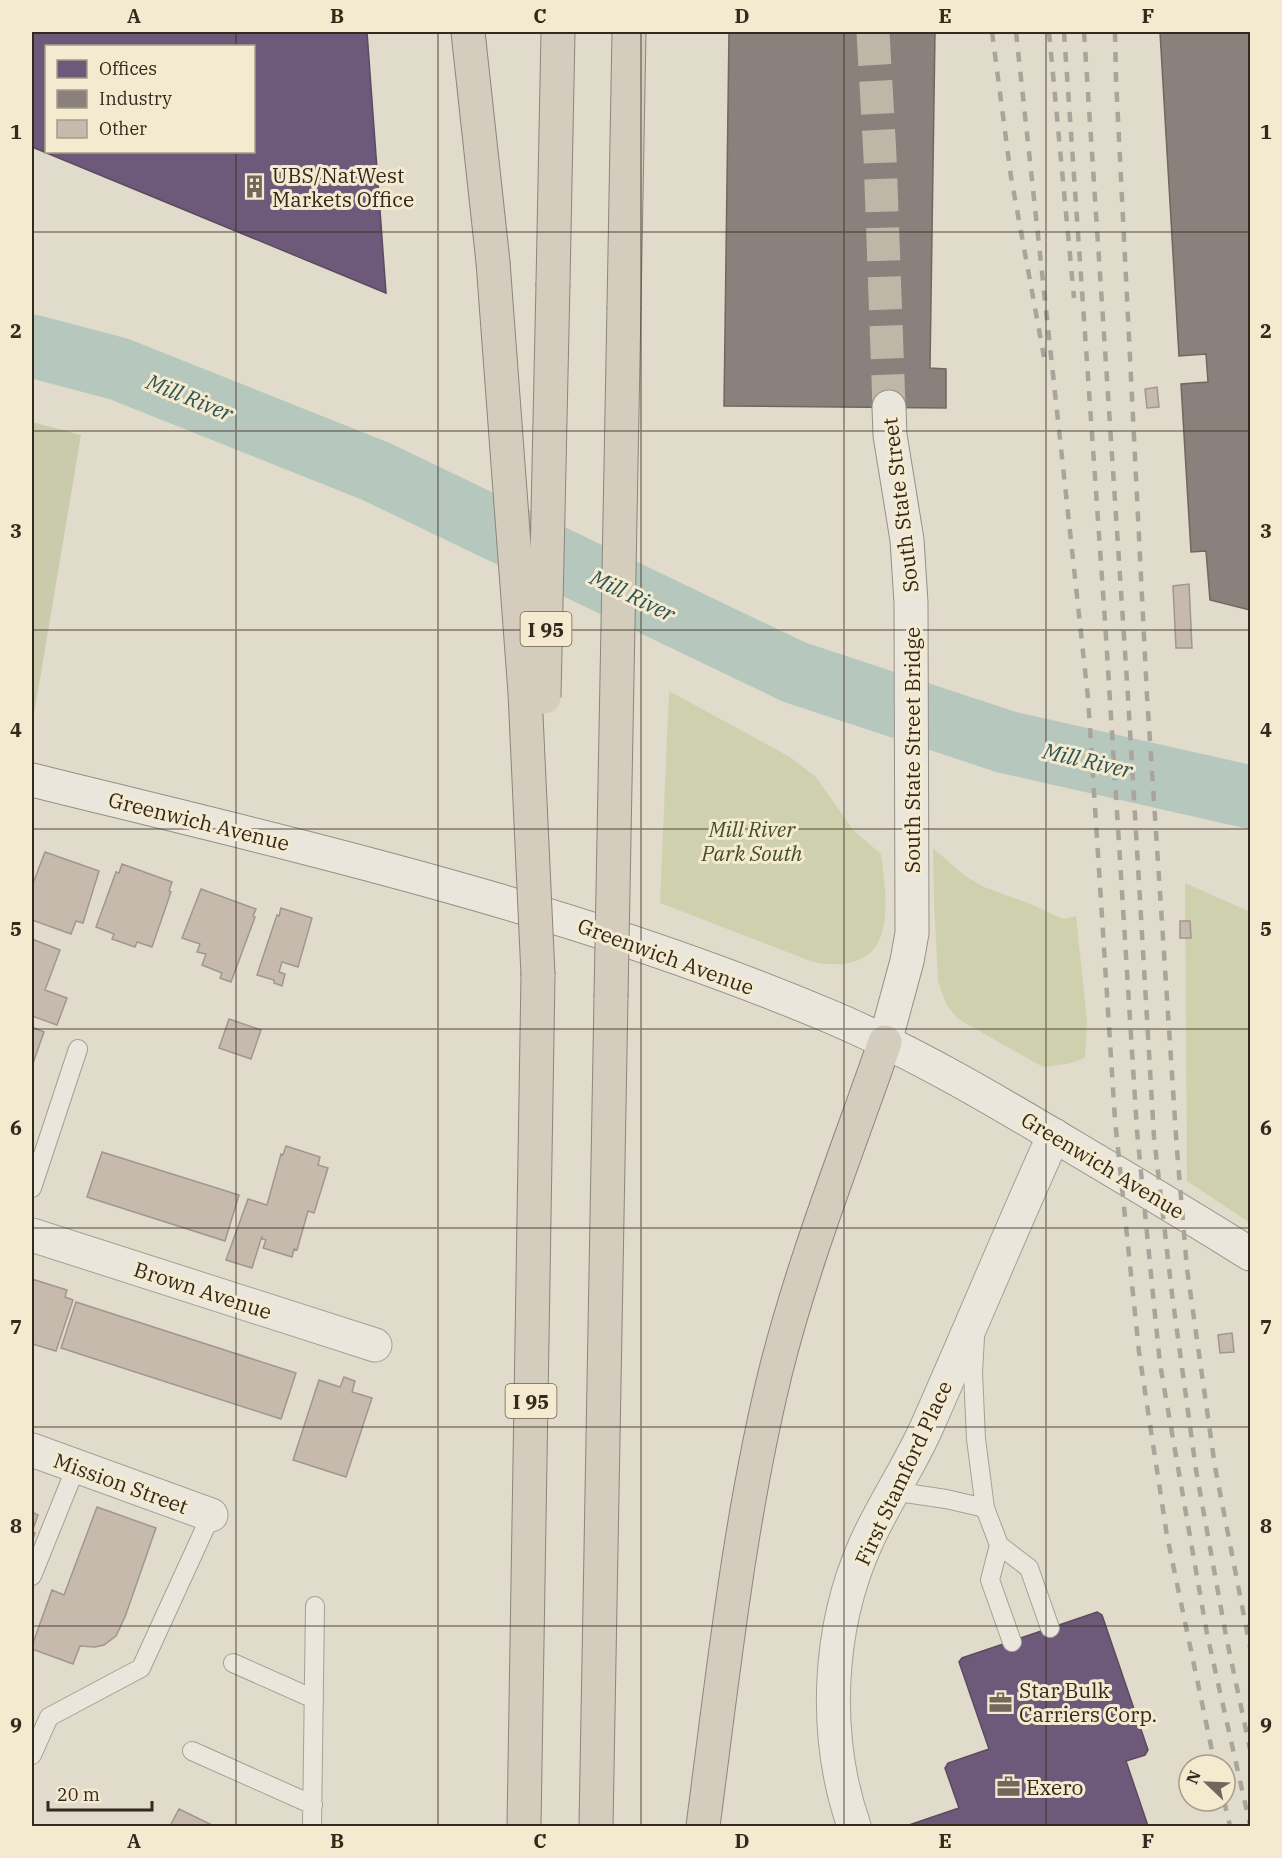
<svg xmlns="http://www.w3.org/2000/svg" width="1282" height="1858" font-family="'IBM Plex Serif',serif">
<rect width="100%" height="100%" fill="#e1dbcb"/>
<path fill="#cfd1ae" d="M669 691 790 757 816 777 853 830 881 854C889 912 896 977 813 962L660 903Z
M933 848 965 876 984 887 1033 905 1063 919 1076 916 1087 1021 1085 1058 1067 1064 1043 1067 958 1019 946 1004 938 981 934 901Z
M1185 883 1250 912V1223L1187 1181Z"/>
<path fill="#cacaad" d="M32 422 81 435 32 726Z"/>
<path fill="#6d597a" stroke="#5c4b5e" stroke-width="1.5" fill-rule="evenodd" d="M32 32H367L386 293 32 147ZM46 46H254V152H46Z
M1097 1612 1102 1615 1148 1750 1145 1755 1126 1761 1148 1826H906L959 1808 945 1768 948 1763 989 1749 959 1662 962 1658Z"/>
<path fill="#8a817c" stroke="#706760" stroke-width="1.5" d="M729 32H935L930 368 946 369V408L724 406Z
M1160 32H1250V610L1210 600 1206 551 1191 552 1181 384 1208 382 1206 354 1179 356Z"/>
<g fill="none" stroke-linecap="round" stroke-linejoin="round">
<path stroke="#b6c7bd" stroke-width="63" d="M32 346 119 369 375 471 794 672 1006 742 1250 797"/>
</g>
<path fill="#c5baac" stroke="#a1978b" stroke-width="1.5" d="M1157 387 1159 407 1147 408 1145 389Z
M1189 584 1192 648H1176L1173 586Z
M45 852 99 871 83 923 76 921 71 934 32 920V886Z
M122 864 172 882 169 891 171 892 152 947 137 942 135 947 112 939 114 934 96 927 116 872 119 873Z
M201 889 256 909 253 916 255 917 231 982 220 978 222 973 202 965 206 954 197 952 200 944 182 938Z
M281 908 312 918 298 967 282 962 279 972 285 974 282 986 274 983V980L257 975 277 915 279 916Z
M1180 921H1190L1191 938H1180Z
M32 939 60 950 45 990 67 998 57 1025 32 1016Z
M229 1019 261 1030 251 1059 219 1048Z
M32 1027 44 1032 32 1066Z
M286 1146 320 1157 318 1165 328 1168 314 1213 308 1211 297 1250 294 1249 292 1257 263 1248 266 1240 262 1239V1236L252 1268 226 1260 248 1199 267 1205 281 1154 283 1155Z
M102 1152 239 1195 225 1241 87 1197Z
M32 1279 67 1290 65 1297 73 1300 56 1351 32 1344Z
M76 1302 296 1373 281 1419 61 1348Z
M1232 1333 1234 1352 1220 1353 1218 1335Z
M344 1377 355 1381 352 1392 372 1398 346 1477 293 1460 319 1380 340 1387Z
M97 1507 156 1528 125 1617 116 1636 104 1645 95 1647 80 1646 73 1664 32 1649V1646L52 1590 64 1595Z
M32 1512 38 1515 32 1532 35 1533 32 1542Z
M179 1809 214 1826H170Z"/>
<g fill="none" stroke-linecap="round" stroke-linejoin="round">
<path stroke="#beb7a8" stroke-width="33" stroke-dasharray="33 16" stroke-linecap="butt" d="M873 32 880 156 889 407"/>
<defs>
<path id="lane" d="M32 1188 78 1049
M975 1337 973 1373 976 1439 985 1508 999 1545 1029 1568 1050 1628
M892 1491 946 1499 985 1508
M999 1545 990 1580 1012 1642
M32 1576 76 1467
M233 1663 314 1699
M192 1751 313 1805
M32 1755 49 1717 141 1668 211 1515
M312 1826 315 1606"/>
<path id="street" d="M32 1235 375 1345
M32 1450 211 1515
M854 1826C823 1737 827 1630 866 1543 885 1501 911 1464 929 1422 971 1327 1011 1230 1054 1135"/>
<path id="secondary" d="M32 780C303 847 578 909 836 1019 919 1055 998 1102 1075 1148 1134 1183 1193 1218 1250 1254
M885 1042 907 961 912 933 911 603 907 540 890 435 889 407"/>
<path id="highway" d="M468 32 493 262
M553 283 558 32
M624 306 629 32
M524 1826 538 975
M596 1826 611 997
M703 1826C723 1675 739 1522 775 1374 803 1261 847 1152 885 1042"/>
</defs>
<use href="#lane" stroke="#a6a094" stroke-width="20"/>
<use href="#street" stroke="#a6a094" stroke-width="35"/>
<use href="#secondary" stroke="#968f84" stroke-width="35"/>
<use href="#highway" stroke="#8c857b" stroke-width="35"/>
<use href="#lane" stroke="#eae6dc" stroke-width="18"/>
<use href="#street" stroke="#eae6dc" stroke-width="33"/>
<use href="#secondary" stroke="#eae6dc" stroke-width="33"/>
<use href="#highway" stroke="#d4ccbc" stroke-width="33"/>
<path stroke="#a9a59d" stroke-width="4.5" stroke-dasharray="10 10" stroke-linecap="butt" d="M992 32 1011 177 1044 357
M1016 32 1088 698 1115 1120 1139 1352 1167 1536 1215 1765
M1049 32 1074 298
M1064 32 1105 621 1137 1131 1153 1295 1160 1364 1207 1634 1250 1825
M1084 32 1128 697 1154 1137 1172 1294 1196 1470 1226 1636 1250 1749
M1115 32 1116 79 1147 696 1177 1150 1187 1269 1215 1467 1250 1647
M1224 1801 1230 1826"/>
<defs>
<path id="highway-bridge" d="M493 262 525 693 538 975
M544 697 553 283
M611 997 624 306"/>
</defs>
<use href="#highway-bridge" stroke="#8c857b" stroke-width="35" stroke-linecap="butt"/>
<use href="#highway-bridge" stroke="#d4ccbc" stroke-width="33"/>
</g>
<path fill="none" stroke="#34291d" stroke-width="1.5" stroke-opacity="0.55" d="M236 32V46M438 32V1826M641 32V1826M844 32V1826M1046 32V1826M236 152V1826M32 232H1250M32 431H1250M32 630H1250M32 829H1250M32 1029H1250M32 1228H1250M32 1427H1250M32 1626H1250"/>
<defs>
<symbol id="building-bare" viewBox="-9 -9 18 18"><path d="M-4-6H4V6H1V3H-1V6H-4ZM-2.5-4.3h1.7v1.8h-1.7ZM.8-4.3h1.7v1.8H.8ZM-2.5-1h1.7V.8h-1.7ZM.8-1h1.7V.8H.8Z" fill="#71675a" stroke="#f3ead0" stroke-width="2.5" paint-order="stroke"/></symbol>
<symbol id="office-bare" viewBox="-9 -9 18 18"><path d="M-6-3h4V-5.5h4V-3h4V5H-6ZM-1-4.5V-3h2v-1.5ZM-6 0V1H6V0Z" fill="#71675a" stroke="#f3ead0" stroke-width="2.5" paint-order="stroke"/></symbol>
</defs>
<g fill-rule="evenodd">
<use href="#building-bare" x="238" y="170" width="33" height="33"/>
<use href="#office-bare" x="984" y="1686" width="33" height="33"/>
<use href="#office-bare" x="992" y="1770" width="33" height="33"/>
</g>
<g text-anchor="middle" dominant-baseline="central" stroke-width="6" stroke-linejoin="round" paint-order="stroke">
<g fill="#f3ead0" stroke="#6d6353" stroke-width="1.5">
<rect x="520.5" y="612" width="51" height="34" rx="4.5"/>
<rect x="505.5" y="1384" width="51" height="34" rx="4.5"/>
</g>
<g font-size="20" font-weight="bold" fill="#34291d">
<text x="546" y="629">I 95</text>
<text x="531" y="1401">I 95</text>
</g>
<g font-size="21" fill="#34291d" stroke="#f3ead0" text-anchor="start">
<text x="272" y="175">UBS/NatWest<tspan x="272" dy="24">Markets Office</tspan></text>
<text x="1019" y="1690">Star Bulk<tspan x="1019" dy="24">Carriers Corp.</tspan></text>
<text x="1026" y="1787">Exero</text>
</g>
<g font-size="21" fill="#34291d" stroke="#f3ead0">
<text transform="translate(900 505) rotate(-97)">South State Street</text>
<text transform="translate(912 750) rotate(-90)">South State Street Bridge</text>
<text transform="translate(199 821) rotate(14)">Greenwich Avenue</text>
<text transform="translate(666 956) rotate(20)">Greenwich Avenue</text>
<text transform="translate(1103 1165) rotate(31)">Greenwich Avenue</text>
<text transform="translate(203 1290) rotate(18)">Brown Avenue</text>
<text transform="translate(903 1473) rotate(-65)">First Stamford Place</text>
<text transform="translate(121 1483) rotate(20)">Mission Street</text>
</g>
<g font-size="21" font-style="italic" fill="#434f25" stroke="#f3ead0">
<text x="752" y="829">Mill River<tspan x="752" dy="24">Park South</tspan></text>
</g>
<g font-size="22" font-style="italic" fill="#2d5352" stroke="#f3ead0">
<text transform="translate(190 397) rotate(22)">Mill River</text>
<text transform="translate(633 595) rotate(26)">Mill River</text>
<text transform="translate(1088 760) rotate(13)">Mill River</text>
</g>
</g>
<rect width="1282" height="1858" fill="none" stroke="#f3ead0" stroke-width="66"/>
<rect x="45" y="45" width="210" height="108" fill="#f3ead0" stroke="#a79d88" stroke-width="1.5"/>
<rect x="57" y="60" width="30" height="18" fill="#6d597a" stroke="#a79d88" stroke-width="1.5"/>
<text x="99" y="75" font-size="18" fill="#34291d">Offices</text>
<rect x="57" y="90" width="30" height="18" fill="#8a817c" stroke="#a79d88" stroke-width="1.5"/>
<text x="99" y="105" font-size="18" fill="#34291d">Industry</text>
<rect x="57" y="120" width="30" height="18" fill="#c5baac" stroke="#a79d88" stroke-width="1.5"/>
<text x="99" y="135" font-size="18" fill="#34291d">Other</text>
<g transform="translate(1207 1783) rotate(293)"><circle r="28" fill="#f3ead0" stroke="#a79d88" stroke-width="1.5"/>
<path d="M0-4.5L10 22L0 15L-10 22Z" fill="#71675a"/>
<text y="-9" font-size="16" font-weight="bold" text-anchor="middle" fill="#34291d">N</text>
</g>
<path d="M48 1801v9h104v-9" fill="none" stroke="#34291d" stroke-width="3"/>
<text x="57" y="1801" font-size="18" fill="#34291d" stroke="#f3ead0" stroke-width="4.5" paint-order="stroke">20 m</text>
<rect x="33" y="33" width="1216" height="1792" fill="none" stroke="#34291d" stroke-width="2"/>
<g font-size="20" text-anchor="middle" font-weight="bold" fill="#34291d">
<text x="134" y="23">A</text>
<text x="337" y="23">B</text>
<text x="540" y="23">C</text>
<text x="742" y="23">D</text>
<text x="945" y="23">E</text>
<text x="1148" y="23">F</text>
<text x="16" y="139">1</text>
<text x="1266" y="139">1</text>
<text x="16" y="338">2</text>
<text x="1266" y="338">2</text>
<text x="16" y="538">3</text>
<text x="1266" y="538">3</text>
<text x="16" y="737">4</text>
<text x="1266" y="737">4</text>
<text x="16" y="936">5</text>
<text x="1266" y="936">5</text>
<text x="16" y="1135">6</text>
<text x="1266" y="1135">6</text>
<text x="16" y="1334">7</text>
<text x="1266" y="1334">7</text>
<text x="16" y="1533">8</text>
<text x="1266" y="1533">8</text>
<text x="16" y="1732">9</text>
<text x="1266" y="1732">9</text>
<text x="134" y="1848">A</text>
<text x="337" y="1848">B</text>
<text x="540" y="1848">C</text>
<text x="742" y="1848">D</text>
<text x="945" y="1848">E</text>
<text x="1148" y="1848">F</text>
</g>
</svg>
